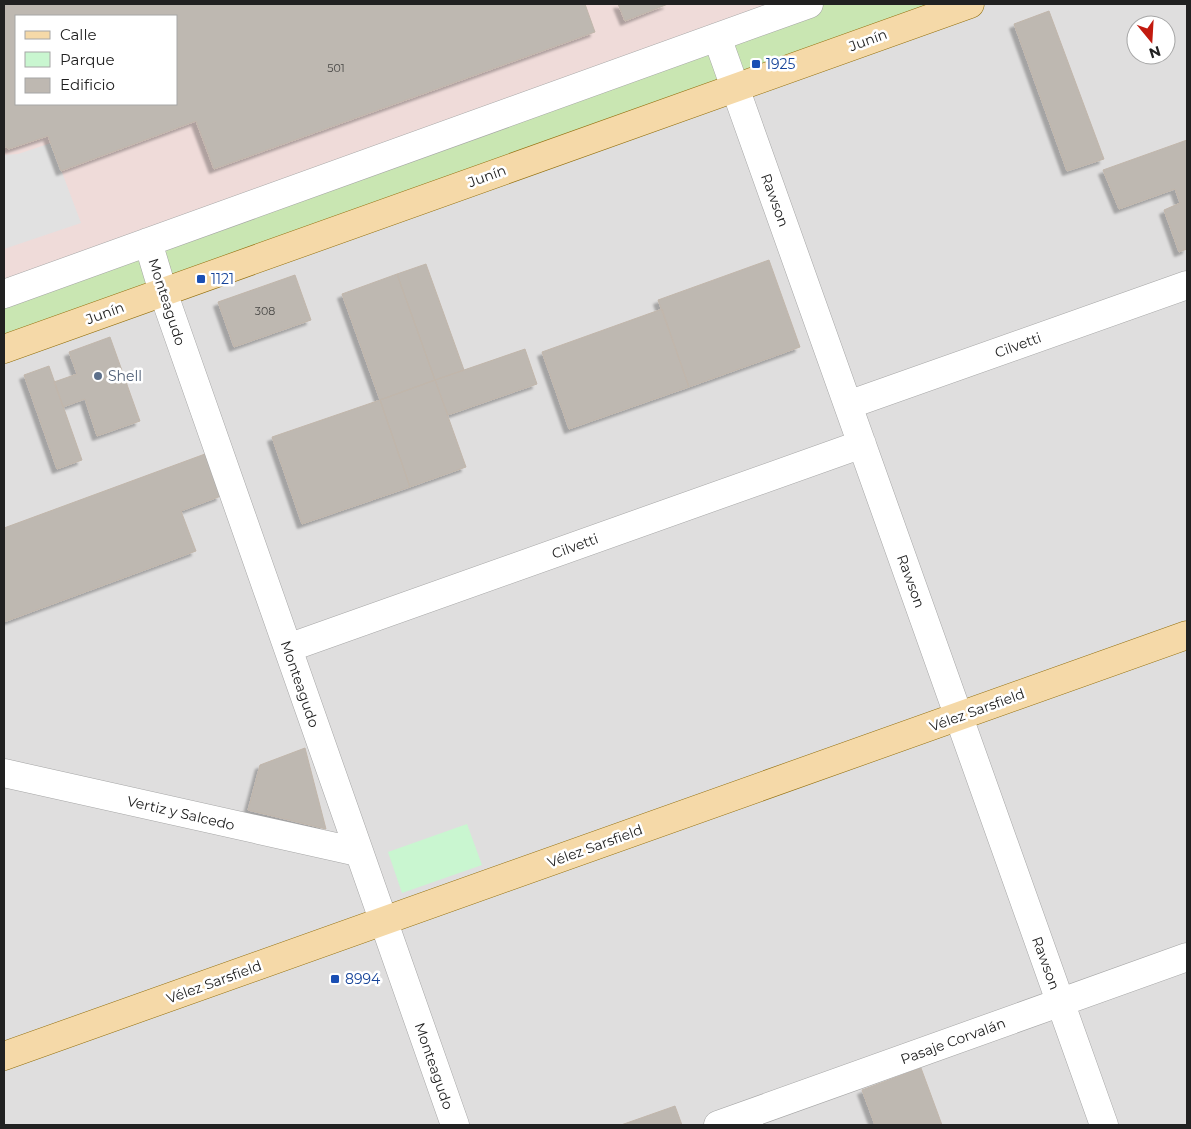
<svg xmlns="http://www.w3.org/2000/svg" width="1191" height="1129" font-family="Montserrat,sans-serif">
<defs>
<filter id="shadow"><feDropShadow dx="-4.5" dy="4.5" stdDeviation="1" flood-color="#0004"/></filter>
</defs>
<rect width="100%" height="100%" fill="#f0eee8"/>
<path fill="#dfdede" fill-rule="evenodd" d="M4 4H1187V1125H4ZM16 16H176V104H16ZM1136 25H1166V55H1136Z"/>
<path fill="#efdbd9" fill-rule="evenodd" d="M4 4H809L4 294ZM16 16H176V104H16Z"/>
<path fill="#c9e6b2" d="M809 4H970L4 349V294Z"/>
<path fill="#c9f6d0" d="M467 824 482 865 402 893 388 852Z"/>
<path fill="#e1e1e1" d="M51 143 81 223 4 249V155L18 154Z"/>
<path fill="#beb8b1" stroke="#c1b6ab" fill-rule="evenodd" filter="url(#shadow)" d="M4 4H585L595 32 214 169 196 121 61 171 48 136 9 149 4 146ZM16 16H176V104H16Z
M618 4H668L625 21Z
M1049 11 1104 159 1067 171 1014 24Z
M1187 140V249L1179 252 1164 210 1180 203 1175 189 1119 209 1103 170Z
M769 260 800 347 689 387 658 300Z
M426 264 464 370 435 380 397 274Z
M397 274 435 380 380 400 342 294Z
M295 275 311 320 234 347 218 302Z
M662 309 689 387 569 429 542 352Z
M110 337 140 421 97 436 85 399 63 407 54 382 77 374 69 352Z
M525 349 537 384 448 415 435 380Z
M49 366 82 460 57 469 24 375Z
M435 380 466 467 410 487 380 400Z
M380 400 410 487 302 524 272 437Z
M205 454 221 496 181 511 196 551 4 622V528Z
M305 748 326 829 248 810 260 765Z
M921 1068 942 1125H875L862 1090Z
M675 1106 682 1125H621Z"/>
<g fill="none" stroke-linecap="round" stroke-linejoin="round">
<defs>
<path id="minor" d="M717 37 1104 1125
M148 242 163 292 455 1125
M4 294 809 4
M848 405 1187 285
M288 648 862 444
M4 773 358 852
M718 1125 1187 957"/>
<path id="major" d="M4 349 970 4
M4 1056 1187 635"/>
</defs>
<use href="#minor" stroke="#a5a5a5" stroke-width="29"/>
<use href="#major" stroke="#926e0b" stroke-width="29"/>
<use href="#minor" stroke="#fff" stroke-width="28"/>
<use href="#major" stroke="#f5d9a8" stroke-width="28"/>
</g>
<g fill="#1a4fb4" stroke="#fff" stroke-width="2">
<rect x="751" y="59" width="10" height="10" rx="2.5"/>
<rect x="196" y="274" width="10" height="10" rx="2.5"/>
<rect x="330" y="974" width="10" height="10" rx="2.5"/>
</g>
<circle fill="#5c6f8a" stroke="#fff" stroke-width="2" cx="98" cy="376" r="5"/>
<g text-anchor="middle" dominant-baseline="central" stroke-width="5" stroke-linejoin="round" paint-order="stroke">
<g font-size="11" fill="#484745">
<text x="336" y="68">501</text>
<text x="265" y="311">308</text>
</g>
<g font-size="14" fill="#212121" stroke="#fff">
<text transform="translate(868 40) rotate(-20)">Junín</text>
<text transform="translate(487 176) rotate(-20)">Junín</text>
<text transform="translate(775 200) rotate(70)">Rawson</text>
<text transform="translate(167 302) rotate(72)">Monteagudo</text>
<text transform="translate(105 313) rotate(-20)">Junín</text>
<text transform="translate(1018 345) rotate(-20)">Cilvetti</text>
<text transform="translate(575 546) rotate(-20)">Cilvetti</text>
<text transform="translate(911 581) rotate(70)">Rawson</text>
<text transform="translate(300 684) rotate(71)">Monteagudo</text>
<text transform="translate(977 710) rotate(-20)">Vélez Sarsfield</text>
<text transform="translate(181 813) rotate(13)">Vertiz y Salcedo</text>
<text transform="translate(595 846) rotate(-20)">Vélez Sarsfield</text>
<text transform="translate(1046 963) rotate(70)">Rawson</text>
<text transform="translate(214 982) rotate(-20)">Vélez Sarsfield</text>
<text transform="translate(953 1041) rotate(-20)">Pasaje Corvalán</text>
<text transform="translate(434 1066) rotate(71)">Monteagudo</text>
</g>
<g font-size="14" fill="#164399" stroke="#fff" text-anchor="start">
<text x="766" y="64">1925</text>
<text x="211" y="279">1121</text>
<text x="345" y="979">8994</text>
</g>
<g font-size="14" fill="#4e5e75" stroke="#fff" text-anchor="start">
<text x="108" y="376">Shell</text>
</g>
</g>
<rect width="1191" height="1129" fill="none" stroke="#212121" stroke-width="10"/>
<rect x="15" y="15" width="162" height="90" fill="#ffffff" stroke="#a6a6a6"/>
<rect x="25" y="31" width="25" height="8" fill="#f5d9a8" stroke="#a6a6a6"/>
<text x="60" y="40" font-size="15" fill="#212121">Calle</text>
<rect x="25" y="52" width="25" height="15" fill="#c9f6d0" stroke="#a6a6a6"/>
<text x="60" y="65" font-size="15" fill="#212121">Parque</text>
<rect x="25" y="78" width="25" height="15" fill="#beb8b1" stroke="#a6a6a6"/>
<text x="60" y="90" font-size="15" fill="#212121">Edificio</text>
<g transform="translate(1151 40) rotate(162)"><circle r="24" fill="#ffffff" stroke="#a6a6a6"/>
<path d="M0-4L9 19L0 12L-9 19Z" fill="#c21a0f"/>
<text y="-8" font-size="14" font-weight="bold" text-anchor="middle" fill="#212121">N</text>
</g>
</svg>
